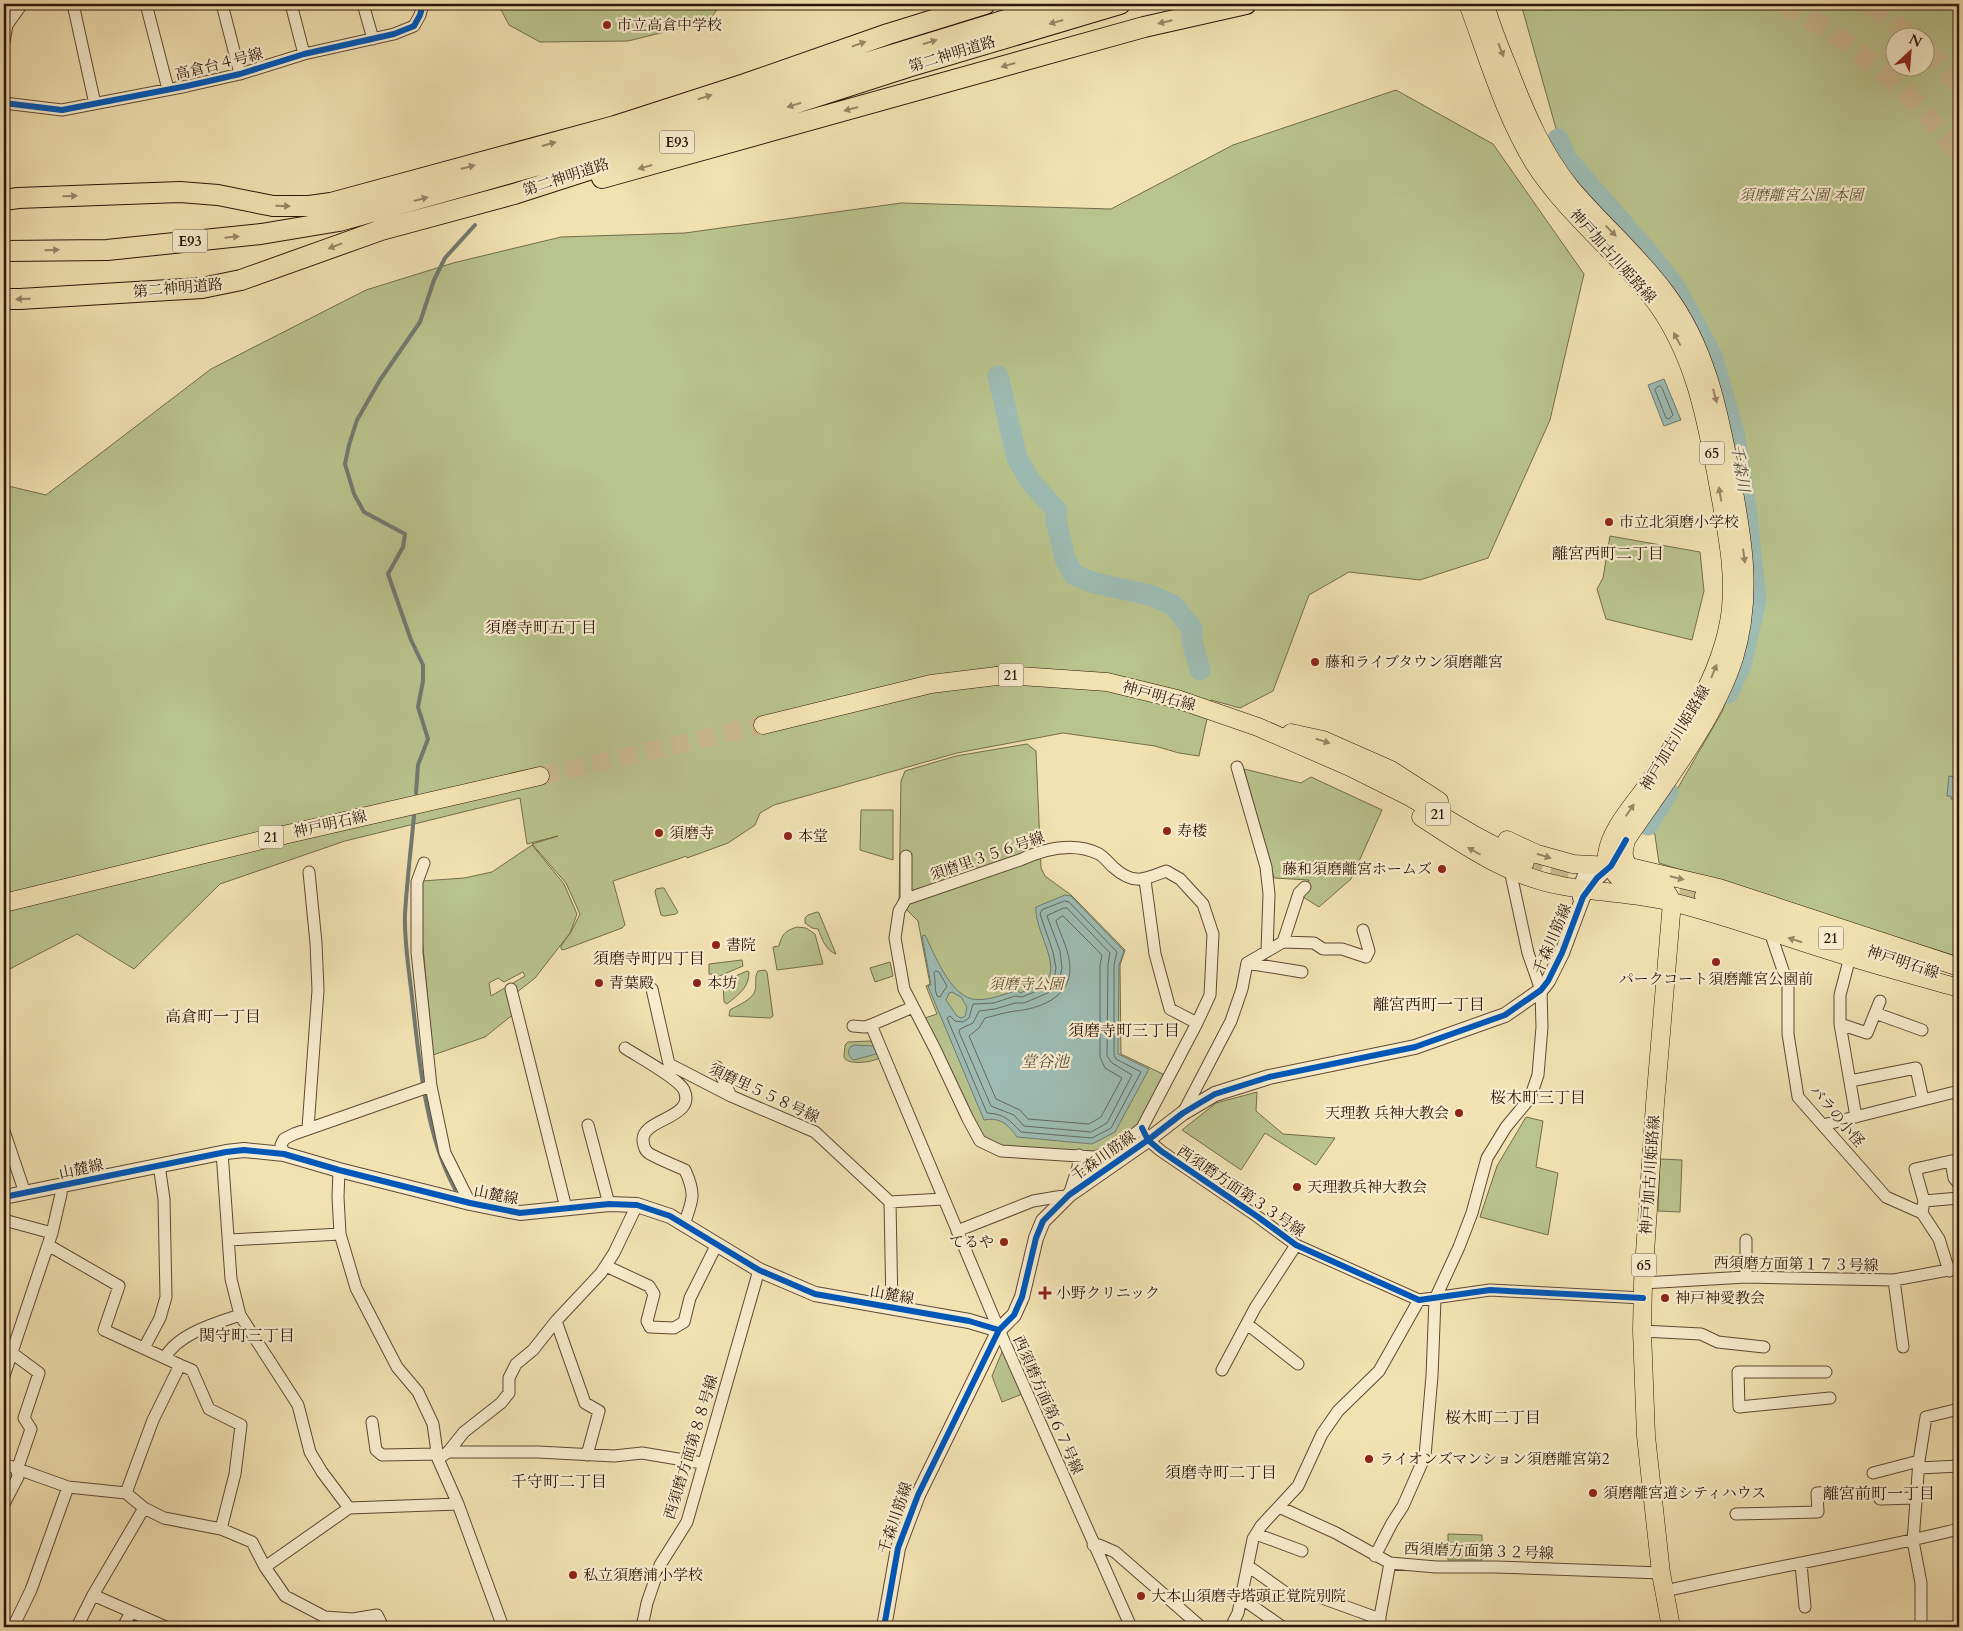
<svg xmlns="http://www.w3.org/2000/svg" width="1963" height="1631" font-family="Cardo,'Noto Serif JP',serif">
<rect width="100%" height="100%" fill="#f2e2b2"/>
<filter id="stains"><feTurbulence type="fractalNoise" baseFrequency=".004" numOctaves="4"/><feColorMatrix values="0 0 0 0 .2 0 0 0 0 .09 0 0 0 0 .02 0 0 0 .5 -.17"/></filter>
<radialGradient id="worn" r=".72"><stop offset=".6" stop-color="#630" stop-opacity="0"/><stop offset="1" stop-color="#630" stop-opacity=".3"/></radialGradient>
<path fill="#b9c38d" stroke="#746c4c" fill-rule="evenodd" d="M498 4H714L716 11 709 21 628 41 540 42 509 25Z
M1521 4H1959V957L1659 863 1654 829 1722 712 1745 651 1752 599 1753 560 1729 432 1710 357 1668 278 1564 157ZM1896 38H1926V68H1896Z
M1396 90 1493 144 1584 274 1550 420 1488 558 1420 580 1349 572 1309 595 1273 691 1240 708 1211 700 1199 756 1179 753 1155 746 1063 733 957 753 774 805 760 813 755 825 728 843 687 858 686 856 681 858 613 881 625 925 622 928 563 950 561 949V946L571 932 580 914 566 883 532 844 558 836 527 844 520 798 345 841 220 884 134 969 77 934 4 972V485L46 495 211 369 366 290 453 263 561 237 685 233 901 203 1111 209 1233 145Z
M1610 536 1700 552 1704 591 1692 640 1606 619 1597 589 1603 578Z
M1027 744 1036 751 1041 868 1045 876 1071 895 1125 950 1120 965 1121 1054 1165 1075 1134 1130 1110 1147 1092 1153 1003 1146 983 1136 972 1120 925 1018 937 1014 926 986 930 984 918 921 899 902 901 781 905 771 956 756Z
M1244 769 1301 783 1311 777 1382 810 1351 879 1319 907 1303 897 1309 880 1274 878Z
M861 810H893V860L860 850Z
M532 845 564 884 577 914 570 933 535 978 511 997 515 1013 485 1037 433 1055 422 936V881L464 878 492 872ZM523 972 525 976 491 996 489 983 498 978 504 982Z
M661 888H664L678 912 676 914 664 916 661 915 655 892 656 889Z
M817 912 819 913 836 954C826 951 822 939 818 929L812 928 805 923V918L808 915Z
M797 927 806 928 815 934 823 964 777 970 773 947 779 946C782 934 785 931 797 927Z
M742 960 743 966 717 977 715 974H709V964Z
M890 962 893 976 875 982 870 968Z
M765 970 767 972 773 1016 770 1018 729 1016 730 1010C738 1005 752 1000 755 991 757 984 754 977 758 971Z
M747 971 749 972C749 988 739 994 727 1004L724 1002 723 984 724 981Z
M870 1041 875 1044 879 1058C874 1062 847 1066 844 1057 844 1054 845 1048 845 1045L848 1042Z
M1257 1092 1256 1111 1283 1134 1335 1138 1316 1165 1265 1133 1241 1170 1182 1130 1216 1103Z
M1526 1117 1543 1121 1536 1167 1558 1173 1548 1235 1480 1217 1497 1166Z
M1660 1159 1682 1160 1680 1212 1658 1211Z
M1004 1347 1025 1393 1002 1402 992 1376Z
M1448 1534 1482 1535V1560H1448Z"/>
<path fill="#9dbcb4" stroke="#717970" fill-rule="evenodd" d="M1664 379 1681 420 1664 426 1648 385Z
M1956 774H1959V800L1951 799V796H1947L1949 776 1956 777Z
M1065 895 1071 896 1124 951 1119 965 1118 1054 1149 1069 1115 1132 1092 1144 1017 1137C1008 1124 1000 1117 984 1120L928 986 931 985 922 936 925 935C935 955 949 993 972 999 987 1002 1004 994 1018 990L1020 993C1028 989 1038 987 1045 981 1063 968 1033 927 1036 907ZM952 992 961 997 967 1007 965 1016 961 1018 957 1016 946 1000 949 993Z
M854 1045 874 1046 887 1051 854 1060C849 1058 847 1052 850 1047Z"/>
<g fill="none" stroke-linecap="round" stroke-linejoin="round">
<path stroke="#66685f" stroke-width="1" d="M1660 386 1662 388 1673 415 1669 419 1666 418 1655 390 1656 388Z
M1065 901 1069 902 1117 952 1114 965V1055L1116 1059 1141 1072 1111 1128 1092 1138 1021 1132C1009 1120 1005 1114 987 1113L947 1018 950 1016 955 1021 963 1022 969 1018 973 1004 994 1003 1015 996 1022 997 1046 987 1054 980 1056 968 1053 952 1040 914 1042 910Z
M1064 908H1067L1110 953 1108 964 1107 1056 1112 1063 1132 1075 1107 1123 1091 1132 1024 1126 1014 1115 991 1106 959 1032 960 1029 973 1023 979 1011 995 1009 1015 1003H1024L1050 992 1059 983 1062 968 1060 951 1047 916Z
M1063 916 1102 955 1100 965V1057L1105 1068 1122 1078 1101 1117 1089 1124 1028 1119 1020 1110 996 1099 969 1036 979 1028 985 1018C994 1016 1006 1012 1015 1011 1038 1009 1070 998 1070 969 1070 952 1061 936 1056 921Z
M936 971 939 972 947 986 940 997 937 996C934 989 936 981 934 973Z"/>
<path stroke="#717970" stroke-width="4" d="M416 793 418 765 428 739 418 707 423 681V665L411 640 388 574 403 547 405 534 364 512 354 494 345 464 349 445 357 420 380 380 420 322 434 280 445 258 475 225
M414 816C411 848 407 881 405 914 404 941 409 970 412 997 419 1059 425 1134 455 1189"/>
<path stroke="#9dbcb4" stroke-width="21" d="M1558 139 1566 158 1650 255 1675 287 1713 358 1734 433 1747 514 1756 600 1741 665 1728 693
M998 376 1017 458 1031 482 1057 511
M1056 520 1065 559 1074 575 1094 583 1150 595 1173 605 1192 628V641L1200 670
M1648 825 1668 792"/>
<path stroke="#cbb990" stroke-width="18" stroke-dasharray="18 9" stroke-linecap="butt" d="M540 776 763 725
M1525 862 1576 872
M1653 886 1704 896"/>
<path stroke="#cbb990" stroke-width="20" stroke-dasharray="20 10" stroke-linecap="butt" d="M1782 4C1851 38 1914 93 1959 155
M1870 4 1913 38
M1926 49 1959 85"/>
<defs>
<path id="minor" d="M73 4 95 104
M146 4 168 89
M222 4 240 74
M291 4 304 54
M363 4 373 39
M4 42 7 25 22 4
M4 103 62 110 187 86 240 74 304 54 394 34 414 26 420 15 423 4
M1237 767 1266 867 1269 894 1267 951
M906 856V899L899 911 895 938 904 989 935 1049 968 1119 980 1141 1001 1151 1094 1157 1112 1152 1142 1128 1197 1023 1210 995 1213 934 1203 904 1180 879 1166 871C1143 880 1133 885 1113 867 1109 863 1104 857 1099 854 1073 841 1044 849 1020 860L906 899
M424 863 417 882V952L431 1086 445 1153 470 1203
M1145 880 1155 954 1170 1009 1197 1023
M1770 932 1788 985V1034L1798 1097 1886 1197 1922 1213 1939 1239 1949 1271
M1283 942 1314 943 1323 949H1342L1366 957 1369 951 1363 930
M1850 957 1840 995V1024L1856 1117
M1247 963 1302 972
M511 989 566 1208
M652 989 669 1064 731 1096 815 1132 890 1202 943 1199
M1875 1013 1922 1030
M1840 1024 1867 1033 1880 1001
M871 1025 999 1330 1131 1627
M853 1026 865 1027 871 1025 913 1007
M625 1048C637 1056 678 1078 684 1090 697 1119 641 1118 643 1141 644 1147 645 1151 650 1154 661 1160 674 1165 685 1170 696 1194 693 1200 684 1224
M717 1067 731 1096
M1850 1081 1916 1068 1923 1100
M1183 1113 1231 1021 1242 989 1247 963 1283 942 1299 893 1305 887
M588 1125 609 1204
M1823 1125 1959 1091
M308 1128 318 990 316 943 309 872
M4 1131 25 1193
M1145 1134 1148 1140 1161 1151 1258 1217 1296 1245 1419 1300 1490 1290 1643 1298
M222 1152 231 1279 240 1315 298 1405 310 1452 322 1472 349 1508
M284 1154 281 1145 284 1139 294 1134 431 1086
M339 1170 338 1197 340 1234 356 1288 397 1367 418 1392 433 1424 438 1459 458 1504 503 1627
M1924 1201 1959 1198
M890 1202 892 1308
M1922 1213 1924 1201 1915 1169 1951 1161 1954 1178 1959 1184
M4 1220 52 1233
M957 1231 1033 1201 1069 1195 1078 1167 1079 1155
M230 1240 340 1234
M1746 1240V1277
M48 1245 119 1286 104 1330 180 1365 153 1420 126 1493
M606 1266 649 1286 654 1294 647 1321 650 1327 674 1328 684 1322 690 1298 717 1244
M1894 1280 1903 1347
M1643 1283 1746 1277 1894 1280 1959 1268
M556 1321 585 1403 599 1411 587 1455
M1247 1324 1298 1364
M1642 1331 1701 1334 1718 1342 1764 1347
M144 1348 160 1318 166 1297 164 1199 159 1165
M165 1358C177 1334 216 1323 240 1315
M180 1365 192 1370 209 1409 241 1425 235 1474 221 1529
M1222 1370 1255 1308 1296 1245
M1826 1372H1738L1739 1407 1830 1398
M4 1376 52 1233 61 1194V1186
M372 1422 376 1450 382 1455 438 1454
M448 1452H538L614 1456 642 1453 702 1463
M438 1459 448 1452 464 1432 501 1403 509 1393V1378L516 1364 533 1350 556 1321 601 1273 614 1253 637 1205
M4 1464 68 1487 126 1493
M1919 1468 1959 1466
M1873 1473 1919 1461
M126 1493 144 1508 164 1518 221 1529 252 1542 265 1567 285 1596 325 1617 353 1619 377 1615 383 1627
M1880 1499 1916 1498
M4 1504 18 1477 17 1470 31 1429 24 1418 39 1373 12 1353
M1279 1507 1336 1533 1390 1563 1436 1567H1496L1661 1573
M1736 1514 1818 1512 1817 1493 1836 1492
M1256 1534 1302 1551
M1093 1545H1099L1115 1552 1201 1627
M1375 1556 1392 1523 1403 1506 1425 1456 1432 1376 1435 1299 1459 1247 1472 1213 1487 1158 1506 1127 1530 1098 1538 1075 1542 1027 1541 990 1528 953 1510 870
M1801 1564 1805 1607
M1248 1566 1286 1593
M265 1567 349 1508 458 1504
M1665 1591C1763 1569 1862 1553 1959 1529
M93 1595 166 1627
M1241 1598 1281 1626
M1322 1598 1380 1619
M13 1627 31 1590 68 1487
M77 1627 93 1595 144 1508
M123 1627 131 1612
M642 1627 647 1603 660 1565 687 1522 759 1270
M1231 1627 1238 1613 1253 1539 1261 1526 1298 1486 1322 1434 1338 1411 1379 1371 1419 1300
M1378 1627 1390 1563
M1921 1627V1583L1913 1541 1919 1461 1926 1417 1959 1409"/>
<path id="tertiary" d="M1580 898V888L1588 867
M4 1197 226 1152 244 1150 284 1154 339 1170 470 1203 520 1213 609 1204 637 1205 670 1216 759 1270 815 1294 969 1321 999 1330
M884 1627 898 1548 918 1495 999 1330 1014 1315 1022 1297 1036 1238 1043 1221 1069 1195 1148 1140 1183 1113 1215 1094 1269 1077 1415 1047 1505 1015 1541 990 1548 981 1562 953 1583 897 1597 878 1613 862"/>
<path id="primary" d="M1468 4C1488 57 1504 114 1534 163 1566 213 1614 250 1651 296 1695 352 1707 422 1719 489 1727 533 1737 578 1729 622 1718 682 1681 735 1648 784 1634 805 1611 828 1607 854 1612 887 1645 893 1672 902
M1485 4C1491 27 1500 48 1509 70 1525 112 1542 152 1570 187 1600 223 1637 254 1665 292 1706 346 1719 411 1731 476 1743 539 1753 596 1734 658 1714 721 1663 785 1626 840 1625 845 1623 851 1624 856 1626 872 1650 877 1660 886 1666 890 1669 895 1672 902L1655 1104 1643 1283 1642 1331 1646 1436 1661 1573 1671 1627
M763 725 931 684 1005 675 1107 682 1177 699 1258 727 1350 767 1410 797 1474 835 1525 862
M1291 733 1323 740 1391 770 1439 801
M1421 817C1465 846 1510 877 1563 886 1599 893 1636 893 1672 902 1732 917 1790 939 1850 957 1886 968 1923 978 1959 988
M1507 840 1537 854 1573 864 1630 867 1719 888 1959 967
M1704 896 1867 950
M4 903 262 840 540 776"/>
<path id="motorway" d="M602 178 1144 27 1246 4
M4 200 18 198 180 192 218 195 273 206H309L331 203 615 126 745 84 888 34 985 4
M4 251 107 250 261 234 339 221 682 125 833 73 1058 4
M4 299H20L202 288 241 280 381 230 514 194 908 67 1120 4"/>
</defs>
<use href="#minor" stroke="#5f4834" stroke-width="13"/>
<use href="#tertiary" stroke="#5f4834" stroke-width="16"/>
<use href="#primary" stroke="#2e140a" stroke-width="19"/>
<use href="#motorway" stroke="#2e140a" stroke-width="22"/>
<use href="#minor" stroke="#f7eccd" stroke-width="11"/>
<use href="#tertiary" stroke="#f7eccd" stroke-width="14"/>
<use href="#primary" stroke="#f2e2b2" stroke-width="18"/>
<use href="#motorway" stroke="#f2e2b2" stroke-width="20"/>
<defs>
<path id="cycleway" d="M4 103 62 110 187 86 240 74 304 54 394 34 414 26 420 15 423 4
M1142 1128 1148 1140 1161 1151 1258 1217 1296 1245 1419 1300 1490 1290 1643 1298
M4 1197 226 1152 244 1150 284 1154 339 1170 470 1203 520 1213 609 1204 637 1205 670 1216 759 1270 815 1294 969 1321 999 1330
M884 1627 898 1548 918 1495 999 1330 1014 1315 1022 1297 1036 1238 1043 1221 1069 1195 1148 1140 1183 1113 1215 1094 1269 1077 1415 1047 1505 1015 1541 990 1548 981 1562 953 1583 897 1597 878 1611 866 1626 840"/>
</defs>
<use href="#cycleway" stroke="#f7eccd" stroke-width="9"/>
<use href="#cycleway" stroke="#0057b8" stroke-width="6"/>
</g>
<defs><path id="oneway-solid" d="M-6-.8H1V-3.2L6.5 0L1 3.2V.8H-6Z" transform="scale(1.25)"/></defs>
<g fill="#9a8566">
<use href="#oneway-solid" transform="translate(1056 22) rotate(164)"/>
<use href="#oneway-solid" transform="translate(1165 22) rotate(167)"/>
<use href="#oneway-solid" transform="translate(930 42) rotate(-17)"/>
<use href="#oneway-solid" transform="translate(859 44) rotate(-19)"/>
<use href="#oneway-solid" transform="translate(1501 50) rotate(68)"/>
<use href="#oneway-solid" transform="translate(1008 65) rotate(164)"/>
<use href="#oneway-solid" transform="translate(705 97) rotate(-18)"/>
<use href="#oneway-solid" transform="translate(794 105) rotate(162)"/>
<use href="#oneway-solid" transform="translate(851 109) rotate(165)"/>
<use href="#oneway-solid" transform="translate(549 144) rotate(-15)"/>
<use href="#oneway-solid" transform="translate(468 167) rotate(-15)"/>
<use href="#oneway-solid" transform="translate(645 167) rotate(164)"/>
<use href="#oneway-solid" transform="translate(70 196) rotate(-2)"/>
<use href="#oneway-solid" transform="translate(421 199) rotate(-15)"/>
<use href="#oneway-solid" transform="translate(283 206) rotate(1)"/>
<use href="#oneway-solid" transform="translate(1611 231) rotate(45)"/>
<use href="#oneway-solid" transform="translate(232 237) rotate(-6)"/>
<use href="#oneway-solid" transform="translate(335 246) rotate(159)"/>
<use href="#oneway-solid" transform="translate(52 250) rotate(-1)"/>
<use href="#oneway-solid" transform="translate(23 299) rotate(178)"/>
<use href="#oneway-solid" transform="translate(1677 339) rotate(-118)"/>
<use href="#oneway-solid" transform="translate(1715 396) rotate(75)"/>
<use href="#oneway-solid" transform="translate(1720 494) rotate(-100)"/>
<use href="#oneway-solid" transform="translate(1744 556) rotate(82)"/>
<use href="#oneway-solid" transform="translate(1714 671) rotate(-68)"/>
<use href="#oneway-solid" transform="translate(1323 741) rotate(18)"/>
<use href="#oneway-solid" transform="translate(1630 810) rotate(-56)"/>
<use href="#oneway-solid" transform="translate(1474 851) rotate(-150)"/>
<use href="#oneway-solid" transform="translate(1544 856) rotate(17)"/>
<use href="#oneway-solid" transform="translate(1677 878) rotate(13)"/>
<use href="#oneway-solid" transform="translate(1795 940) rotate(-162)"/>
</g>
<g fill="#8f2418" stroke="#f7eccd" stroke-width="2">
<circle cx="607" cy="25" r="5"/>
<circle cx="1609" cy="522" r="5"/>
<circle cx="1315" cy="662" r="5"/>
<circle cx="1167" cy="831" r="5"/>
<circle cx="659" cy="833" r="5"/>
<circle cx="788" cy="836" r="5"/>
<circle cx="1442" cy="869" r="5"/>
<circle cx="716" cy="945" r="5"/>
<circle cx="1716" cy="962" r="5"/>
<circle cx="599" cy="983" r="5"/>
<circle cx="697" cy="983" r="5"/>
<circle cx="1459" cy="1113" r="5"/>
<circle cx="1297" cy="1187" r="5"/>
<circle cx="1004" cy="1242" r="5"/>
<path d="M1042.5 1285.5h5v5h5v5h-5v5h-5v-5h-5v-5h5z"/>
<circle cx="1665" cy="1298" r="5"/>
<circle cx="1369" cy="1459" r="5"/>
<circle cx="1593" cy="1493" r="5"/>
<circle cx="573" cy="1575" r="5"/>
<circle cx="1141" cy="1596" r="5"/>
</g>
<g text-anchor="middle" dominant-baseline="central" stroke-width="4.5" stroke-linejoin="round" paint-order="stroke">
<g fill="#f7eccd" stroke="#6a5544" stroke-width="1">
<rect x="659.5" y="130.5" width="35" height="23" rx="4"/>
<rect x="172.5" y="229.5" width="35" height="23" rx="4"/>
<rect x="1699.5" y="441.5" width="25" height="23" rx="4"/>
<rect x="998.5" y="663.5" width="25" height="23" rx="4"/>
<rect x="1425.5" y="802.5" width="25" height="23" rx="4"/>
<rect x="258.5" y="825.5" width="25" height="23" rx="4"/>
<rect x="1818.5" y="926.5" width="25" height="23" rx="4"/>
<rect x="1631.5" y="1253.5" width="25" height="23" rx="4"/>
</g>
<g font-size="14" font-weight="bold" fill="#2e140a">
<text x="677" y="142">E93</text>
<text x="190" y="241">E93</text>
<text x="1712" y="453">65</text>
<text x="1011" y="675">21</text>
<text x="1438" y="814">21</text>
<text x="271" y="837">21</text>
<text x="1831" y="938">21</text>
<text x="1644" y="1265">65</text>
</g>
<g font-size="15" fill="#2e140a" stroke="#f7eccd" text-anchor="start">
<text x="617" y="25">市立高倉中学校</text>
<text x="1619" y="522">市立北須磨小学校</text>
<text x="1325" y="662">藤和ライブタウン須磨離宮</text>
<text x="1177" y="831">寿楼</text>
<text x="669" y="833">須磨寺</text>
<text x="798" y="836">本堂</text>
<text x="1432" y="869" text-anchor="end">藤和須磨離宮ホームズ</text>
<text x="726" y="945">書院</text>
<text x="1716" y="979" text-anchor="middle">パークコート須磨離宮公園前</text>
<text x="609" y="983">青葉殿</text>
<text x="707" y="983">本坊</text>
<text x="1449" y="1113" text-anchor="end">天理教 兵神大教会</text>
<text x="1307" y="1187">天理教兵神大教会</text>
<text x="994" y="1242" text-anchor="end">てるや</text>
<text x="1056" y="1293">小野クリニック</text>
<text x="1675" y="1298">神戸神愛教会</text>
<text x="1379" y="1459">ライオンズマンション須磨離宮第2</text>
<text x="1603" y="1493">須磨離宮道シティハウス</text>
<text x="583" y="1575">私立須磨浦小学校</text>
<text x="1151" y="1596">大本山須磨寺塔頭正覚院別院</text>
</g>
<g font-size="15" fill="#2e140a" stroke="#f7eccd">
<text transform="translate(952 54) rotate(-17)">第二神明道路</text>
<text transform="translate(219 64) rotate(-14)">高倉台４号線</text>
<text transform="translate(566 177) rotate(-18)">第二神明道路</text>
<text transform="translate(1613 256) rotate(48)">神戸加古川姫路線</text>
<text transform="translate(178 288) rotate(-5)">第二神明道路</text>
<text transform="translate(1159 696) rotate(15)">神戸明石線</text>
<text transform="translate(1675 738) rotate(-59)">神戸加古川姫路線</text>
<text transform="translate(330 824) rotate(-13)">神戸明石線</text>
<text transform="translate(987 856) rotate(-19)">須磨里３５６号線</text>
<text transform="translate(1552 939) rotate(-67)">千森川筋線</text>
<text transform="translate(1903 962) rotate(18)">神戸明石線</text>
<text transform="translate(764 1093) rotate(25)">須磨里５５８号線</text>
<text transform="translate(1837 1116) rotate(50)">バラの小怪</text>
<text transform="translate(1103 1156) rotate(-35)">千森川筋線</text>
<text transform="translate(81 1169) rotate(-12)">山麓線</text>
<text transform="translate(1650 1175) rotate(-86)">神戸加古川姫路線</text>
<text transform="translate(1241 1191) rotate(34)">西須磨方面第３３号線</text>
<text transform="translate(496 1195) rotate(11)">山麓線</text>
<text transform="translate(1796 1264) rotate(1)">西須磨方面第１７３号線</text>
<text transform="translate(892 1295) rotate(10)">山麓線</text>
<text transform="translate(1048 1405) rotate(66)">西須磨方面第６７号線</text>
<text transform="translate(691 1447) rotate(-73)">西須磨方面第８８号線</text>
<text transform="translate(895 1518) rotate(-71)">千森川筋線</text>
<text transform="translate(1479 1551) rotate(2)">西須磨方面第３２号線</text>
</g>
<g font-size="15" font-style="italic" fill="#5f5138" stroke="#f7eccd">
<text x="1801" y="195">須磨離宮公園 本園</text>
<text x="1026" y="984">須磨寺公園</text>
</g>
<g font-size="16" font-style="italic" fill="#554f46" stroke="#f7eccd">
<text transform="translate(1740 468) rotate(81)">千森川</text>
<text x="1045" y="1062">堂谷池</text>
</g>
<g font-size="16" fill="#2e140a" stroke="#f7eccd">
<text x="1608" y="554">離宮西町二丁目</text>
<text x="541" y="628">須磨寺町五丁目</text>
<text x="649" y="959">須磨寺町四丁目</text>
<text x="1429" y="1005">離宮西町一丁目</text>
<text x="213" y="1017">高倉町一丁目</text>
<text x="1124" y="1031">須磨寺町三丁目</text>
<text x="1538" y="1098">桜木町三丁目</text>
<text x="247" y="1336">関守町三丁目</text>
<text x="1493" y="1418">桜木町二丁目</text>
<text x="1221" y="1473">須磨寺町二丁目</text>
<text x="559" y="1482">千守町二丁目</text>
<text x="1879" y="1494">離宮前町一丁目</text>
</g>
</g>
<rect width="1963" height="1631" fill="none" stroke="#f2e2b2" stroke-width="20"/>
<rect x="5" y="5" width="1953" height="1621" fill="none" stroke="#2e140a" stroke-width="2.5"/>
<rect x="10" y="10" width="1943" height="1611" fill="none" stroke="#2e140a"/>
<g transform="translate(1910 52) rotate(26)"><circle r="24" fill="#f7eccd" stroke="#a7967f"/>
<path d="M0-4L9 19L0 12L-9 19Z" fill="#8f2418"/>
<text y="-8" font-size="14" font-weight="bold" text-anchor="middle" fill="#2e140a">N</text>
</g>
<rect width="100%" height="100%" filter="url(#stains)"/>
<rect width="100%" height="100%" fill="url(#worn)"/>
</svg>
